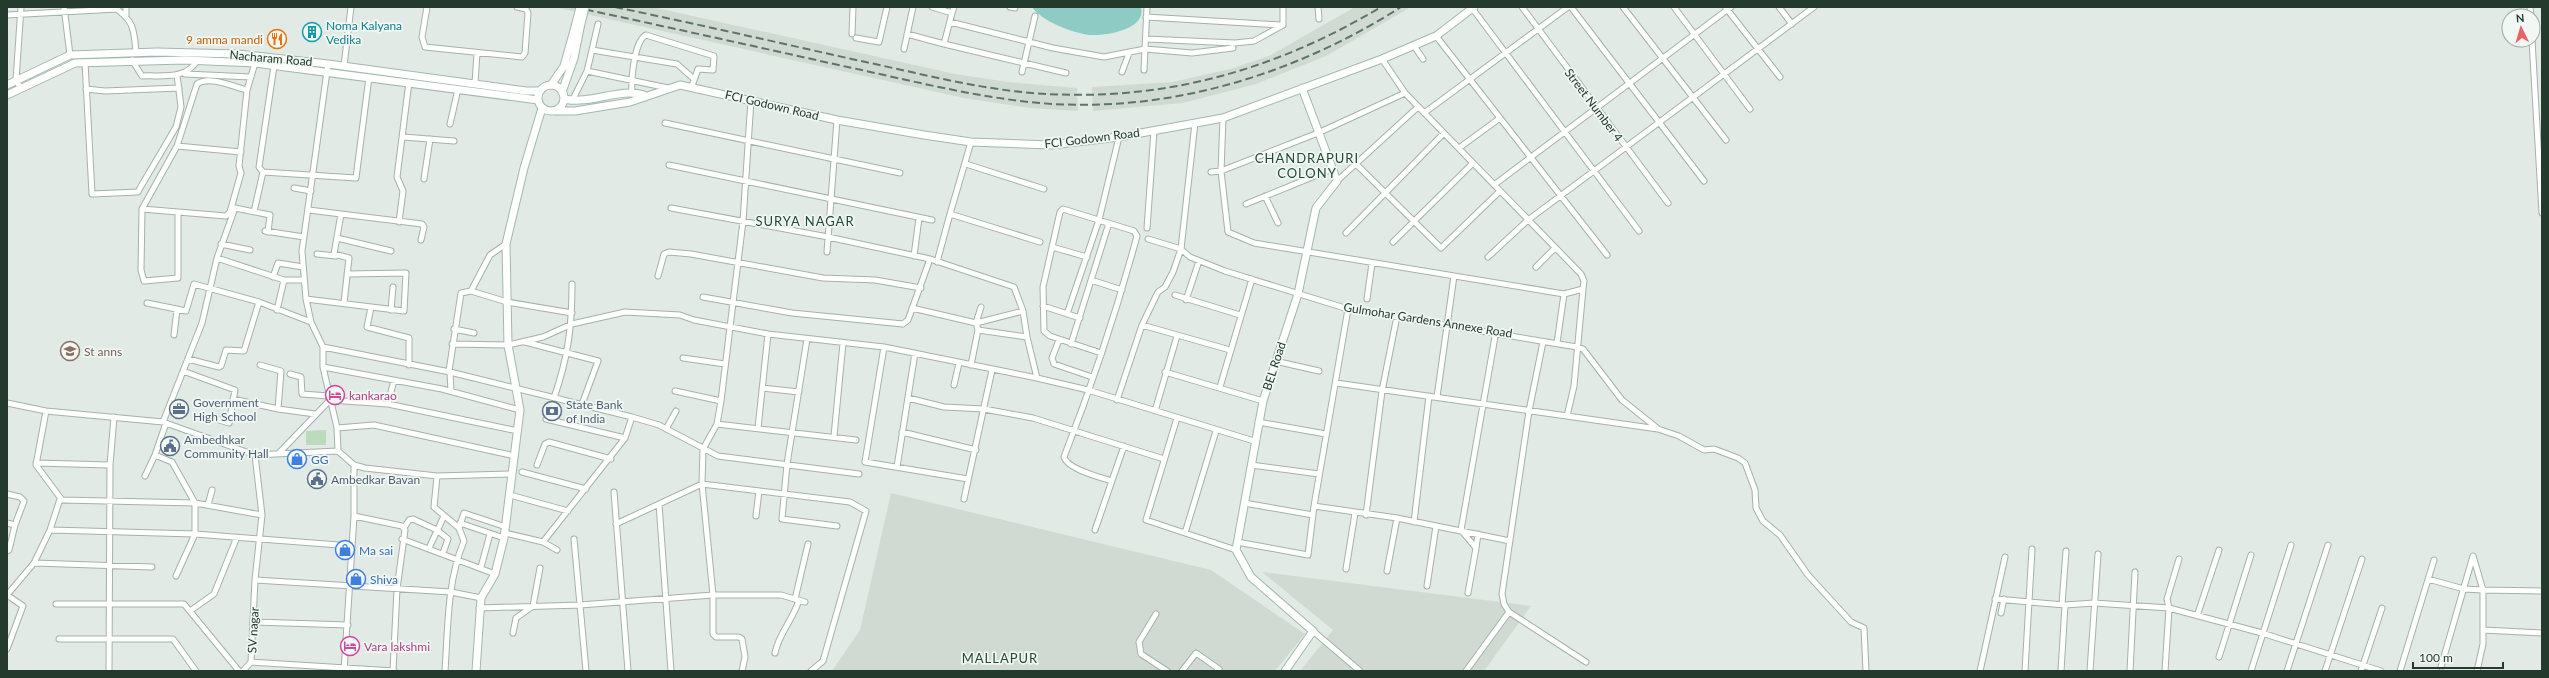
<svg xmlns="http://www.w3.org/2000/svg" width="2549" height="678" font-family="Lato,sans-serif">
<rect width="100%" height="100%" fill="#e1eae4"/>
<path fill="#d0dad2" d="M554 7H652L955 74 1008 82 1077 88 1078 111 1030 108 964 98Z
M1355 7H1411L1326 56 1256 84 1183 103 1093 111 1092 87 1173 82 1230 69 1269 56Z
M891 493 1211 570 1305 634 1275 671H832L860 630Z
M1262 572 1531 606 1484 671H1300L1333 630Z"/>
<path fill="#bcdabc" d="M326 430V445H306V431Z"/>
<path fill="#8dcbc4" d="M1032 7H1141C1147 30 1105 36 1089 35 1073 33 1041 21 1032 7Z"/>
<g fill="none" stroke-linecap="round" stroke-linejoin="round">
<defs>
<path id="street" d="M64 7 70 55
M114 7C134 21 134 29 136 52
M427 7 422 37 425 47 522 57 525 53 528 13 526 9 517 7
M932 7 952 13 944 44 1066 73
M1010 7 1015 8
M1318 7 1319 19
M1522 7 1668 203
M1571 7 1704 181
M1623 7 1726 140
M1674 7 1750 109
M1779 7 1792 24
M2530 7 2531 16
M1472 8 1639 231
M1726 8 1780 77
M952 13 954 7
M7 15 117 9
M126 15V7
M1146 17 1281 25
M950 22 1053 48 1104 57 1145 49 1192 53 1233 48
M1283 25V7
M852 34 853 7
M907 34 944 44
M1436 36 1607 255
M856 38 879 42 887 7
M1146 39 1235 43 1254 41 1283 25
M2532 40 2542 213
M1414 46 1423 59
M904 49 913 7
M592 50 598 24
M1382 59 1405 93 1581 274 1584 281 1583 289 1564 294
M132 60 142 76C163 75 185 80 197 61
M85 62 92 194 138 192 140 188 176 127 181 107 177 75
M328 64 302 251 306 299 311 322 323 347V367L337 428 338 451
M274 66 259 167 263 172 356 178 369 77
M344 66 351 7
M1144 70 1147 7
M587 71 668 88
M1022 72 1035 16
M1122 72 1129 53
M185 74 251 77
M475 83 477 53
M20 87 16 80 21 7
M86 89 105 91 179 88
M632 93C631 81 634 41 646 35L714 56 713 70 698 69 692 86
M572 101 587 71 592 50 677 64 694 79
M1424 113 1568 7
M1223 118 1221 171 1228 232 1254 243 1564 294 1557 343
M665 123 900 173
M450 124 458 89
M403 137 454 141
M971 142 950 214 1040 242
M177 146 197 84C209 75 234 87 247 90
M1459 148 1500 118
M241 152 177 146 142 209 226 216 230 212 241 173 239 166 247 90 255 63
M1355 163 1441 248 1500 191
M966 164 1044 189
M669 165 932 220
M1211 172 1221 171 1318 133 1405 93
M424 179 430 139
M1337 181 1418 107
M1494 185 1731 7
M294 188 311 191
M1265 196 1278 223
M1246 204 1332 169
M671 208 828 237 930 259 1014 287 1023 311 1027 337
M142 209 141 270 144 281 178 278V212
M309 210 341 214
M254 212 263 172
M399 222 403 191 397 177 409 82
M1147 228 1154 131
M265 231 304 237
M1346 233 1444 133
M337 238 391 251
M1148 239 1181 249 1190 257 1225 271 1348 309 1577 347 1583 349 1622 400 1657 428
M1393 242 1473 163
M221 244 250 250
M1052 247 1087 257
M827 252 837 120
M317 254 336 256
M914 256 919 218
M1488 257 1528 220 1814 7
M217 258 284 280H304
M937 262 950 214
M1536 267 1555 248
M658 276 664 254 669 252 691 254 823 278 875 280 921 288
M273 277 278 263 303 267
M1091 280 1122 290
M471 291 490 255 506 244
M1175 295 1240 315
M703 297 792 313 903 324 908 320 930 259
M306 299 404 311 406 273 347 274
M1367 299 1372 263
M1186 300 1199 261
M147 303 186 311 194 284 259 302 311 322
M344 303 349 258 334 254 341 214 422 224 424 227 421 240
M1043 306 1080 318
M371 307 367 327 409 338V365
M912 308 976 323 978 330 971 365
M277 310 284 280
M391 310 393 287
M1067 314 1099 220 1119 137
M976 323 1023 311
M976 323 981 307
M1142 325 1158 292 1165 287 1173 272 1181 249 1195 123
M454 329 474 333
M978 330 1027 337 1037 378
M174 335 177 309
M807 339 787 464 782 519 837 526
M1059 340 1052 358 1054 364 1092 377
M525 342 598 361 582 404
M452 344 508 345 543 337 572 324 625 312 680 315 694 320 768 334 884 347 1037 378 1088 390 1254 441
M1071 344 1109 223
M323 347 450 372 632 417 659 425 718 456 859 474
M884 347 865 462 968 479
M1101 353 1050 336 1044 331 1043 287 1060 212 1063 209 1134 231 1137 236C1117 310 1092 385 1064 457 1067 469 1100 477 1111 481
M683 358 725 364
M188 359 219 367 221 366 226 350 244 351 259 302
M1275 361 1319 371
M260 365 281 371 278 409
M323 367 442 389 520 410
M183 371 235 390 229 423 219 420
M449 371 461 293 471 291 507 302 572 313
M450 372 451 391
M1165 372 1263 401
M290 374 301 377 302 394 329 396
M1336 383 1658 429 1679 436 1704 450 1714 449 1738 458 1745 463 1755 490 1756 508 1763 521 1780 535 1808 575 1851 622 1864 628 1866 671
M954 385 959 363
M1220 387 1252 279
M762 388 799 392
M675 391 721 401
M1437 397 1454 276
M554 398C568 357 572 328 572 284
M908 398 944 407 984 409 1033 418 1164 459
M233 399 278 409 315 414
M1117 400 1142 325 1230 350
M7 403 46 411 163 422 255 455 338 451 354 465 365 468 437 476 512 474
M388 404 394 380
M46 411 36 465 62 500 195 503 262 515
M1155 411 1177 336
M1567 416 1574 386 1583 289
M1177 418 1146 520 1236 550
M546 419 625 438 632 417
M163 422 202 323 217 258 235 208 270 215 268 232
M1258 422 1326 434
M717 424 856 440
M337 428 374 425 515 456
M758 428 768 334
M666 429 676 411
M902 432 976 450
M834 436 843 343
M279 453 330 400 388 404 518 431
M155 455 172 462 195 503V534L176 576
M255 455 262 515 255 580 251 662 394 671
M36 463 110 465
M537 465 545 444 549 442 611 459
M1251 465 1319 474
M897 467 915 353
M522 472 586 489
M145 476 155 455 166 423
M437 476 434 507 459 528 464 541C447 581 448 628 445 671
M614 492 628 671
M7 494 20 497 24 501 15 525 7 523
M510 495 568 511
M964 499 992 370
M1244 503 1313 515
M659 504 671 671
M208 505 212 490
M1314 506 1397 518 1510 541
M1366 515 1382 391 1397 316
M354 516 402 526 405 530 397 589 393 671
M756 516 759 491
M1414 522 1429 396
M460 523 504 538
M616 524 702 484 850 502 866 511 823 661 811 671
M404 528 409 520 413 519 437 530 448 539 443 553
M459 528 464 513 506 527
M50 530 195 534 352 546
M1095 530 1124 446
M505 533 543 542 625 438
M1185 533 1216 431
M402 539 495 574
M574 539 586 671
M543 542 557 550
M1237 542 1308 555 1314 506 1348 309
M429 548 444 516
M1476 548 1478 534
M7 551 9 550 15 525
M2179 559 2167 599 2169 608 2262 633 2381 671
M34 563 152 567
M481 567 490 534
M1346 569 1355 513
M1387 571 1397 518
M2428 579 2464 589 2483 590 2473 556 2441 667
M255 580 451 592 481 598
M1427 586 1436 526
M1468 593 1476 548 1461 530 1496 331
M7 595 34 563 50 530 60 499
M7 595 23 606 7 649
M795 599 808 544
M1995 599 2065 605 2094 603 2169 608 2165 671
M56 604H184L239 671
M2062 604 2066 551
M479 608 580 605 713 595H781L805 602
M190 611 214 594 237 537
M1509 612 1586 662
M2001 613 2004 599
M1156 614 1139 642 1141 654 1167 671
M2197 616 2219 550
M253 622 348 625
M2483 630 2542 633
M1313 631 1360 671
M513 633 516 618 533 606 540 568
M59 639H173L196 671
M775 653C779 633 793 620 799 600
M2219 657 2251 555
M109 671 110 465 114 417
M243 671 251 662
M344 671 354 516V465
M742 671 745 657 742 639 739 637H716L713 634V595L702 484 703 449 717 424 721 401 743 221 751 100
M1182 671 1196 653 1219 669 1217 671
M1466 671 1509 612 1504 604 1502 594 1529 411 1543 342
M1980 671 2005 557
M2025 671 2032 549
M2061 671 2065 605
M2090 671 2098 554
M2130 671 2135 572
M2251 671 2291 545
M2287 671 2328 545
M2325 671 2362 559
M2361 671 2382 608
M2400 671 2434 560
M2477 671 2483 644V590L2542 591"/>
<path id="secondary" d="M7 85 70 55 157 52 238 54 328 64 526 91H540
M551 85 564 66 575 27
M538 98a13 13 0 1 1 26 0a13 13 0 1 1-26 0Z
M562 92 574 58 580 28
M7 95 75 63 184 60 255 63 538 100
M564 99C591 105 620 87 644 95
M555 111H575L630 102 680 85 837 120 924 135 971 142 1051 145 1119 137 1223 118 1382 59 1436 36 1474 7
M476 671 481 598 495 574 504 538 520 410 508 345 506 244 524 168 542 108
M1285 671 1313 631 1251 577 1236 550 1263 401 1298 294 1316 208 1337 181 1302 88"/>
</defs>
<use href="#street" stroke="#a4b2a9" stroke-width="7"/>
<use href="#secondary" stroke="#a3b8ac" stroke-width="9"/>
<use href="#street" stroke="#fff" stroke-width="5"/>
<use href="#secondary" stroke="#fff" stroke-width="7"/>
<path stroke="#5d7568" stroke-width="2" stroke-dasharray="8 4" stroke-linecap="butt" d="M574 7C663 26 753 46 843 66 904 79 966 95 1029 102 1160 116 1291 77 1401 7
M615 7C696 24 776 42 856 60 914 72 973 88 1032 93 1159 103 1272 72 1381 7"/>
<defs>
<path id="secondary-bridge" d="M575 27 580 7
M580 28 585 7"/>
</defs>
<use href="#secondary-bridge" stroke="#a3b8ac" stroke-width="9" stroke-linecap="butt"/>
<use href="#secondary-bridge" stroke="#fff" stroke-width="7"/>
</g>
<defs>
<symbol id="building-ring" viewBox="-11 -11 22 22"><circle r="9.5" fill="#f1f7f3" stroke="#0f9aa8" stroke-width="1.5"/><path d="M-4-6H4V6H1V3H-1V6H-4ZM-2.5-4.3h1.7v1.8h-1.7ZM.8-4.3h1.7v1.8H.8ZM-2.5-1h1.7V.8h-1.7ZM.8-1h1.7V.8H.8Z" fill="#0f9aa8"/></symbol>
<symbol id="restaurant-ring" viewBox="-11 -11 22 22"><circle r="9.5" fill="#f1f7f3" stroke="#e8710a" stroke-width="1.5"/><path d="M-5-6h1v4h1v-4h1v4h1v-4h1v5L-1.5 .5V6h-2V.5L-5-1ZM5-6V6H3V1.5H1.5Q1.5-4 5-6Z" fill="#e8710a"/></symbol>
<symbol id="university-ring" viewBox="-11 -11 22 22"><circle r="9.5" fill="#f1f7f3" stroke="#8d6e63" stroke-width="1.5"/><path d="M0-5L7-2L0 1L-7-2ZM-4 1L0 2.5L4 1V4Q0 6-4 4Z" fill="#8d6e63"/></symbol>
<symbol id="hotel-ring" viewBox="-11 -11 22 22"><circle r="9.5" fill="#f1f7f3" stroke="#d1479c" stroke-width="1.5"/><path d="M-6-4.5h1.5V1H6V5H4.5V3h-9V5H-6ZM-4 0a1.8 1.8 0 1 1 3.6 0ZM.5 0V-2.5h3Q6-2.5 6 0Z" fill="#d1479c"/></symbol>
<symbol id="office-ring" viewBox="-11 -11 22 22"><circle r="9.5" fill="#f1f7f3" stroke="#5c6f8a" stroke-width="1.5"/><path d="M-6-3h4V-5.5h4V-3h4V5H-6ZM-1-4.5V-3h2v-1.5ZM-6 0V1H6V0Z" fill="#5c6f8a"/></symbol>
<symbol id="bank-ring" viewBox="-11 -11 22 22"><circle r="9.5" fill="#f1f7f3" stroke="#5c6f8a" stroke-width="1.5"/><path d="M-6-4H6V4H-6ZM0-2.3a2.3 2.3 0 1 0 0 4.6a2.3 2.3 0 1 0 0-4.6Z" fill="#5c6f8a"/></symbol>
<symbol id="civic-ring" viewBox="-11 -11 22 22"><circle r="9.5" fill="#f1f7f3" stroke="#5c6f8a" stroke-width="1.5"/><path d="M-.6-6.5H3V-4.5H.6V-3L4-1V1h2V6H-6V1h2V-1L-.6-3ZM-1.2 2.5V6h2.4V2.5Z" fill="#5c6f8a"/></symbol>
<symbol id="shop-ring" viewBox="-11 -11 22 22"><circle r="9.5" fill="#f1f7f3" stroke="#3f7fe0" stroke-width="1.5"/><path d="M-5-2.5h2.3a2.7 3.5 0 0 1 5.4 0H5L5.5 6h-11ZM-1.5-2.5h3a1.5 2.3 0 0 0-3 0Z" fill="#3f7fe0"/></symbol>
</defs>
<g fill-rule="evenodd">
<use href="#building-ring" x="301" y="21" width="22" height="22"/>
<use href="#restaurant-ring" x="266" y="28" width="22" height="22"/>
<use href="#university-ring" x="59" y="340" width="22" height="22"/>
<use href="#hotel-ring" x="324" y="384" width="22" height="22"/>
<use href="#office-ring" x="168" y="398" width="22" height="22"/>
<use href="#bank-ring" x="541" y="400" width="22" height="22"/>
<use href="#civic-ring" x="159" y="435" width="22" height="22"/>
<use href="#shop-ring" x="286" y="448" width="22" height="22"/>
<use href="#civic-ring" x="306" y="468" width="22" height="22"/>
<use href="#shop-ring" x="334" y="539" width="22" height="22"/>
<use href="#shop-ring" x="345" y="568" width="22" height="22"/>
<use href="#hotel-ring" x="339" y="635" width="22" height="22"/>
</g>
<g text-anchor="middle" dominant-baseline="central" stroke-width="3.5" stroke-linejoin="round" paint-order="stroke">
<g font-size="12" fill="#0d838f" stroke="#f1f7f3" text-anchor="start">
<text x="326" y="25">Noma Kalyana<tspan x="326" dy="14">Vedika</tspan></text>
</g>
<g font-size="12" fill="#c56008" stroke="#f1f7f3" text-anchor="end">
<text x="263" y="39">9 amma mandi</text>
</g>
<g font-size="12" fill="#233a2d" stroke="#f1f7f3">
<text transform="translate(271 58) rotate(5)">Nacharam Road</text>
<text transform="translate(772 105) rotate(13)">FCI Godown Road</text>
<text transform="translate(1594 105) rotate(53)">Street Number 4</text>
<text transform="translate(1092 138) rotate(-7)">FCI Godown Road</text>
<text transform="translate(1428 320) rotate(9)">Gulmohar Gardens Annexe Road</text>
<text transform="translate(1274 366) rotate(-72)">BEL Road</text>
<text transform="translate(253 630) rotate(-87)">SV nagar</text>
</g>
<g font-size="12" fill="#785e54" stroke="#f1f7f3" text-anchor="start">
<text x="84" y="351">St anns</text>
</g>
<g font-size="12" fill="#b23c85" stroke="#f1f7f3" text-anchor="start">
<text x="349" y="395">kankarao</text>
<text x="364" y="646">Vara lakshmi</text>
</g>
<g font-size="12" fill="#4e5e75" stroke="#f1f7f3" text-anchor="start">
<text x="193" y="402">Government<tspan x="193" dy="14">High School</tspan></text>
<text x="566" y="404">State Bank<tspan x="566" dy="14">of India</tspan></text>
<text x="184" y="439">Ambedhkar<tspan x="184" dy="14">Community Hall</tspan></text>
<text x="331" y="479">Ambedkar Bavan</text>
</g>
<g font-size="12" fill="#366cbe" stroke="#f1f7f3" text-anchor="start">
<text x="311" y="459">GG</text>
<text x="359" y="550">Ma sai</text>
<text x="370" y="579">Shiva</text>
</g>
<g font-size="13" letter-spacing="1" fill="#214a35" stroke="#f1f7f3">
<text x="1307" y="158">CHANDRAPURI<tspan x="1307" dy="15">COLONY</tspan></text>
<text x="805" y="221">SURYA NAGAR</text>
<text x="1000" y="658">MALLAPUR</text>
</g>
</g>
<rect width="2549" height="678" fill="none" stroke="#233a2d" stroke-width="16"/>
<g transform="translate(2521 28) rotate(355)"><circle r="19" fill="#f1f7f3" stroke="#9faba4"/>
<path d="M0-3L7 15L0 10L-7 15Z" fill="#e66467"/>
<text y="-6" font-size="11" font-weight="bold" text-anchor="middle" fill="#233a2d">N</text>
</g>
<path d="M2413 662v6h90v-6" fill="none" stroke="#233a2d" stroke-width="2"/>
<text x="2419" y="662" font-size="12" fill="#233a2d" stroke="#f1f7f3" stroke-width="3" paint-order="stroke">100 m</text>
</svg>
